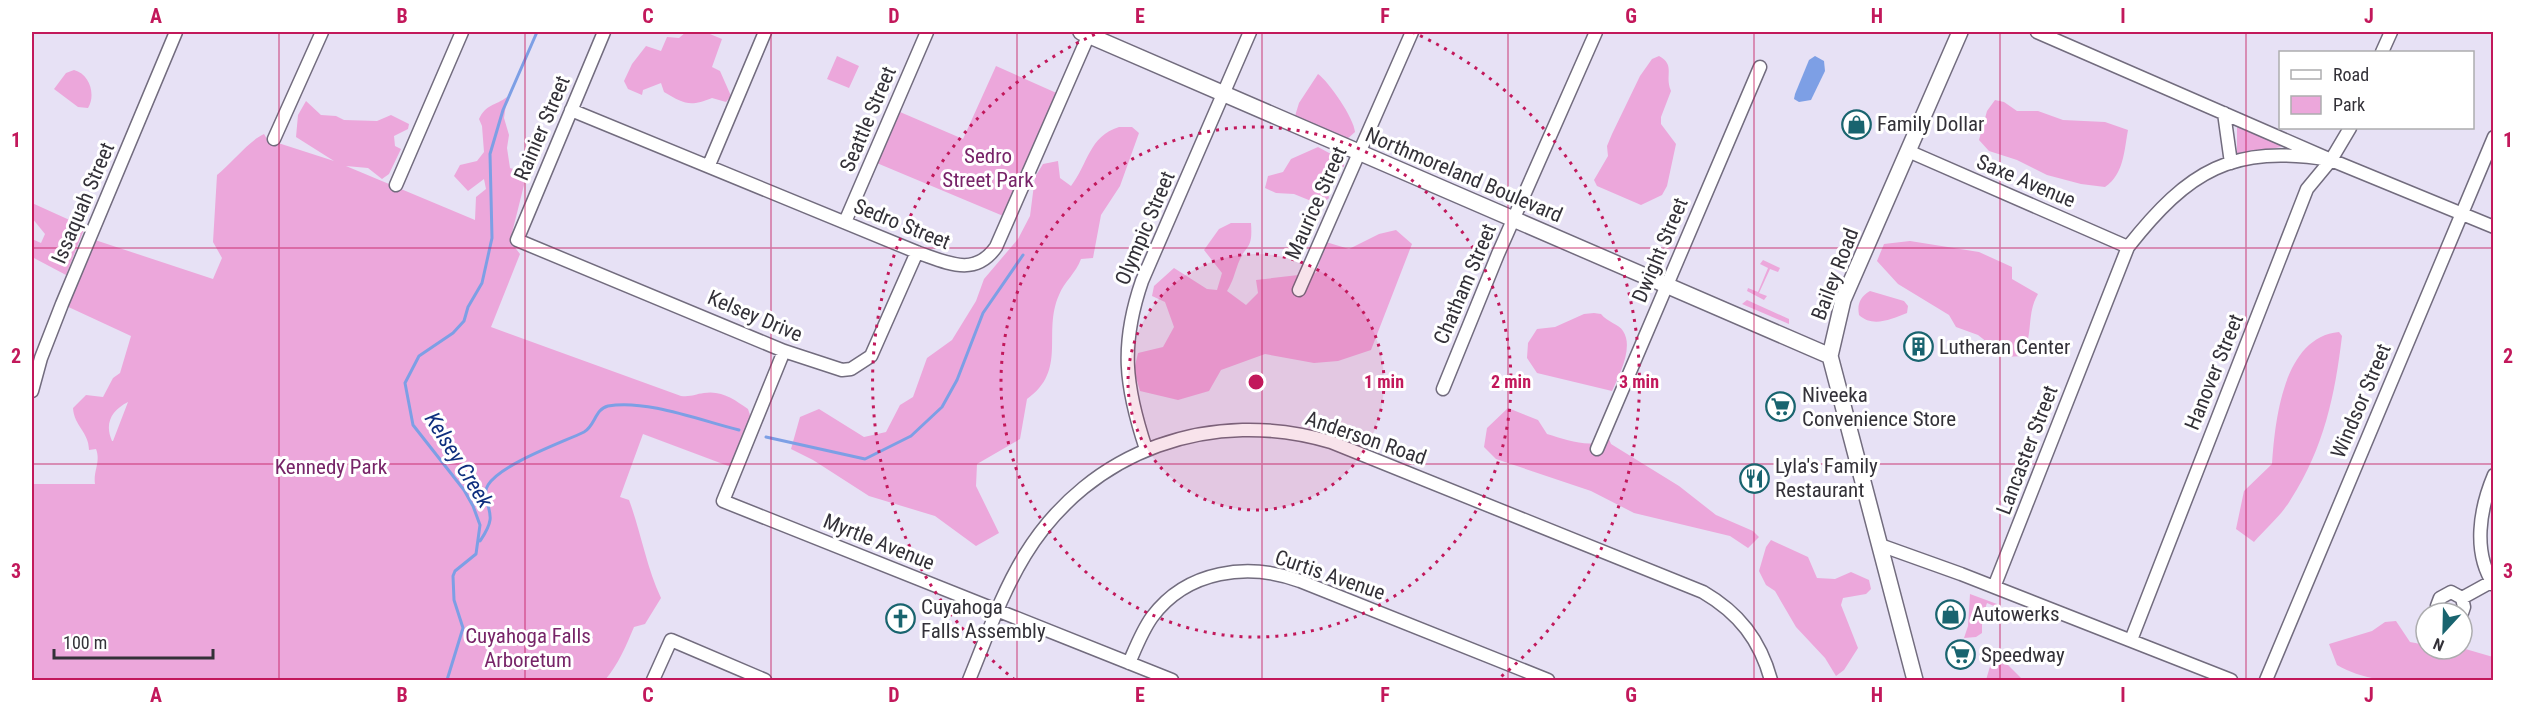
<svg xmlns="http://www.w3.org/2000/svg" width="2525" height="712" font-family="'Roboto Condensed',sans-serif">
<rect width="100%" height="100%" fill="#e7e1f5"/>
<path fill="#eca7db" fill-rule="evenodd" d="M686 32H705L722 39 712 67 720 71 731 96 726 102 712 98C690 107 684 104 664 92L661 83 643 90 642 95 628 89 624 81 632 64 646 46 661 51 667 37 679 38Z
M837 56 859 66 849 88 827 79Z
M1659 56C1676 65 1664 76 1671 91L1661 117V124L1676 144 1667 186 1662 195 1641 205 1597 186 1594 180 1608 156 1607 146 1612 134 1640 76 1652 59Z
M996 66 1061 95 1008 218 872 161 893 109 963 139Z
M74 70C90 74 96 95 88 108L78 107 54 89 66 73Z
M1318 74C1329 82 1354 118 1355 132L1345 141 1295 116 1299 103Z
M507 97 504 118 509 135 507 148 510 168 527 173 510 241 520 254 491 327 681 396C692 397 695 394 704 393 722 390 735 400 748 409L751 418 731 467 643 434 620 497 629 500C641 532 646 566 661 598L645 624 634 627C626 646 618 665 605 680H32V484H95C93 471 101 462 96 449L89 450C89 432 74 426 73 408L86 395 103 397 113 378 120 373 131 336 62 304 89 238 213 279 222 258 213 242 217 175C231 164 250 140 264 134L270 144 272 141 334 161 296 137 298 115 306 101 321 115 336 116 344 120 377 121 391 115 409 124 408 129 394 136 395 146 401 149 389 174 382 179 368 168 346 166 475 220 476 197 486 189 484 179 468 191 454 176 460 165 477 161 484 152 482 126 479 119C486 104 495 106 507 97ZM128 402 113 441H112C104 423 112 410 128 402Z
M1995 100 2004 102 2017 111H2038L2063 120 2105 122 2128 130C2124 151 2124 174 2105 187L2081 184 2047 175 2017 160 1989 151 1979 140 1987 111Z
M2237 126 2280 145 2281 147 2237 155Z
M1119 127H1132L1139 133 1120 186 1101 215 1093 258 1081 259C1076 273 1064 282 1059 295 1042 333 1068 370 1027 399L1020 439 977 464 976 486 999 533 976 546 935 516 869 496 813 460 791 449 800 417 819 409 864 437 886 432 900 405 913 397 927 358 952 340 976 301 984 279 1018 239 1030 216 1035 177 1043 164 1058 161 1060 178 1071 186C1088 164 1089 136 1119 127Z
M1318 147 1344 161V167L1328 166C1319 179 1327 185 1329 198L1321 205 1294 194 1276 193 1265 188 1268 176 1283 172 1291 159Z
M32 203 85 227 66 275 32 257V239L41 243 45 234 32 218Z
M1231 223H1251C1253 251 1246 243 1238 264 1234 275 1233 281 1227 291L1246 305 1258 293 1256 280 1316 273 1326 242 1349 249 1379 234 1396 230 1412 244 1371 350 1338 361 1314 363 1265 354 1221 370 1209 391 1178 400 1140 391 1134 370 1138 353 1163 347 1174 327 1165 302 1152 296 1154 286 1174 268 1207 289 1217 290 1222 273 1204 250 1219 229Z
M1910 241 1979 252 2012 267V279L2038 294C2026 314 2034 334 2022 356L2006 357 1978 335 1956 327 1949 315 1898 284 1877 261 1884 244Z
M1763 260 1780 268 1778 272 1770 269 1759 293 1767 296 1764 300 1747 291 1748 288 1758 292 1768 268 1760 264Z
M1870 291 1904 301 1908 306 1907 313C1891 319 1873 328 1859 315 1857 304 1860 297 1870 291Z
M1747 300 1789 319V324L1742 304Z
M1594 313 1601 314C1607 322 1619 324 1623 331 1634 347 1619 376 1612 391L1537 373 1527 358 1528 343 1537 329 1555 327 1584 314Z
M2339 332 2342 336C2335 395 2324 448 2291 499 2282 515 2266 528 2254 542L2236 529 2244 491 2272 464C2275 421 2283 337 2339 332Z
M1508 408 1538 420 1547 434C1567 440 1590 449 1609 439L1611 444 1679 486 1716 515 1753 531 1759 537 1748 548 1730 536 1634 513 1591 491 1496 459 1484 447 1487 428Z
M1771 540 1808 557 1817 578 1835 579 1851 572 1869 580 1871 589 1866 594 1843 598 1841 605 1858 648 1844 670 1836 676 1825 658 1796 627 1775 591 1766 585 1759 571 1766 547Z
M1970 594 1997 604 1996 607 1987 603 1983 615 1993 618 1982 623V633L1976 637 1964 638 1968 626Z
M2396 621 2410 642 2426 645V649L2462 648 2493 657V680C2445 681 2379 690 2337 665L2329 644 2372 631 2385 622Z
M1997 657 2001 658 2023 680H1986L1991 663Z"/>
<path fill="#7d9fe5" d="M1815 56 1824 61 1825 71 1811 100 1799 102 1794 99 1795 94 1809 60Z"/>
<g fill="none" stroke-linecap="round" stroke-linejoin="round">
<path stroke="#7d9fe5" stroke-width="3" d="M766 437 865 459 911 436 942 407 957 380 983 313 1023 255
M480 541C484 535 489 528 490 520 492 509 481 495 488 485 501 464 561 443 584 432 595 426 595 409 608 406 646 399 702 421 739 430
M447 680 463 628 454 600 453 576 455 571 476 554 480 525 473 506 464 490 413 425 405 383 419 356 453 333 464 321 468 307 482 283 492 238 490 154 503 110 537 32"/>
<defs>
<path id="minor" d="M604 32 517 240 784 351 842 370 851 369 871 356 917 252
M2037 32 2331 160 2494 227
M2382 52 2391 32
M571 110 919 253C948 263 975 277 996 247L1090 32
M2224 113 2231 163
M274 139 322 32
M1908 151 2128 247
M709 165 765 32
M396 185 462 32
M845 222 927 32
M1299 290 1412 32
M784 351 723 501 1172 680
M1443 389 1498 254 1596 32
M32 391 41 358 62 304 176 32
M1146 449C1125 386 1120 345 1142 281L1250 32
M1597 449 1760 67
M2494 475C2480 508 2472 552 2494 585
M1880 545 1961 574 2231 680
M1994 587 2128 247C2189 170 2232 144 2331 160
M2462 598 2491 582
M2440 613 2437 606 2440 598 2451 592 2462 598 2464 607 2462 613
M2131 640 2307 189 2331 160 2350 128
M1129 663C1136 647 1142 631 1152 617 1187 570 1248 562 1300 581L1548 680
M653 680 671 640 765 680
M969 680C986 639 1001 594 1025 555 1090 449 1213 407 1331 442L1703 592C1739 613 1760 640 1771 680
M2266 680 2494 137"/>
<path id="tertiary" d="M1081 32 1830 356
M1915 680 1830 356 1843 300 1960 32"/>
</defs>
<use href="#minor" stroke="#726c7e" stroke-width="15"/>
<use href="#tertiary" stroke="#726c7e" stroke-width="18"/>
<use href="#minor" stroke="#fff" stroke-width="12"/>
<use href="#tertiary" stroke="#fff" stroke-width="15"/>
</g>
<path fill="none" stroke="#c2185b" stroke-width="1.5" stroke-opacity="0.55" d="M279 32V680M525 32V680M771 32V680M1017 32V680M1262 32V680M1508 32V680M1754 32V680M2000 32V680M2246 32V680M32 248H2494M32 464H2494"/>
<circle cx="1256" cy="382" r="128" fill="#c2185b" fill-opacity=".12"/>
<g fill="none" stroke="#c2185b" stroke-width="3" stroke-dasharray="3 6">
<circle cx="1256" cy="382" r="128"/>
<circle cx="1256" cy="382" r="255"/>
<path d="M1015 680A383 383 0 0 1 1100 32M1412 32A383 383 0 0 1 1497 680"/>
</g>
<defs>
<symbol id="shop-ring" viewBox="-11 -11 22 22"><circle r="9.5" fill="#fff" stroke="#19646f" stroke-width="1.5"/><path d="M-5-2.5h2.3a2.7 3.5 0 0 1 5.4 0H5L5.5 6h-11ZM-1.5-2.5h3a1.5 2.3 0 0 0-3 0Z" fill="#19646f"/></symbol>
<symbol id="building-ring" viewBox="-11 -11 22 22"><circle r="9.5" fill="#fff" stroke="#19646f" stroke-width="1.5"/><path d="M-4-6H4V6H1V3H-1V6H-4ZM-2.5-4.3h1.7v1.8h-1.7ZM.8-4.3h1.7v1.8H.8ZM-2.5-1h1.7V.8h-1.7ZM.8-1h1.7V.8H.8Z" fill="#19646f"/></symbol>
<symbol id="supermarket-ring" viewBox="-11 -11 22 22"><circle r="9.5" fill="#fff" stroke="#19646f" stroke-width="1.5"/><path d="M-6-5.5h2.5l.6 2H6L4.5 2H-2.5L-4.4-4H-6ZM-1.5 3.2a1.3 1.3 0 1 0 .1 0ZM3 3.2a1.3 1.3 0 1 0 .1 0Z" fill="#19646f"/></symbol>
<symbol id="restaurant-ring" viewBox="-11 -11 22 22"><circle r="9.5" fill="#fff" stroke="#19646f" stroke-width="1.5"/><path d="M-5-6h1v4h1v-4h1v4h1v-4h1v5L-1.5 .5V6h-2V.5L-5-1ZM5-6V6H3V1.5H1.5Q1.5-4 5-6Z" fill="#19646f"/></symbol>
<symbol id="church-ring" viewBox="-11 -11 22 22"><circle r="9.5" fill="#fff" stroke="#19646f" stroke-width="1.5"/><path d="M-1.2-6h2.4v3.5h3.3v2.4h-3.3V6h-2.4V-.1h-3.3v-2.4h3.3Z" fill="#19646f"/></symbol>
</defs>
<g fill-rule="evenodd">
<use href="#shop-ring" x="1840" y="108" width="33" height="33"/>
<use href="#building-ring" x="1902" y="330" width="33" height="33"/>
<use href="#supermarket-ring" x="1764" y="390" width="33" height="33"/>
<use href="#restaurant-ring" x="1738" y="462" width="33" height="33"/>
<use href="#shop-ring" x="1934" y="598" width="33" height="33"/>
<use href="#church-ring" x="884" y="602" width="33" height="33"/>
<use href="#supermarket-ring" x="1944" y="638" width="33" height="33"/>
</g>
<g text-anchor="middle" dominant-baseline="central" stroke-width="6" stroke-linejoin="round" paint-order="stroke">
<g font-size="21" fill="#333138" stroke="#fff">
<text transform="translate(868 119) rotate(-67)">Seattle Street</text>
<text transform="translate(542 128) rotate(-67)">Rainier Street</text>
<text transform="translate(1464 175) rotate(23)">Northmoreland Boulevard</text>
<text transform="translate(2026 181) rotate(23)">Saxe Avenue</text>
<text transform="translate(83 203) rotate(-67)">Issaquah Street</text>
<text transform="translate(1316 203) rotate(-66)">Maurice Street</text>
<text transform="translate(902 224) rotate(22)">Sedro Street</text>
<text transform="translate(1145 228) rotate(-67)">Olympic Street</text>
<text transform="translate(1660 250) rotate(-67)">Dwight Street</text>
<text transform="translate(1835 274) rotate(-69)">Bailey Road</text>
<text transform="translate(1465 284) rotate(-67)">Chatham Street</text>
<text transform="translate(755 316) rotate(23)">Kelsey Drive</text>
<text transform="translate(2214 372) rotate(-68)">Hanover Street</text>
<text transform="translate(2361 401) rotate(-67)">Windsor Street</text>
<text transform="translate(1366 438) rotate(19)">Anderson Road</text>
<text transform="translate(2027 450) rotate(-69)">Lancaster Street</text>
<text transform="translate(879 542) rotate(22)">Myrtle Avenue</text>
<text transform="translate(1330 575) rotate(19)">Curtis Avenue</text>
</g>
<g font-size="21" fill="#333138" stroke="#fff" text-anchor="start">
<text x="1877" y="124">Family Dollar</text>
<text x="1939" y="347">Lutheran Center</text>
<text x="1802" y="395">Niveeka<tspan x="1802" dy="24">Convenience Store</tspan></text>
<text x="1775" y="466">Lyla's Family<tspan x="1775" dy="24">Restaurant</tspan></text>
<text x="921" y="607">Cuyahoga<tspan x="921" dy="24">Falls Assembly</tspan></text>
<text x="1972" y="614">Autowerks</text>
<text x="1981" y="655">Speedway</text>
</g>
<g font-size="21" fill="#772468" stroke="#fff">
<text x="988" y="156">Sedro<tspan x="988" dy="24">Street Park</tspan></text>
<text x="331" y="467">Kennedy Park</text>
<text x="528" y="636">Cuyahoga Falls<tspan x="528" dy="24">Arboretum</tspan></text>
</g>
<g font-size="22" font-style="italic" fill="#0e2e7e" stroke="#fff">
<text transform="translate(459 460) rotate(58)">Kelsey Creek</text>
</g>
</g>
<circle cx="1256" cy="382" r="9" fill="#c2185b" stroke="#fff" stroke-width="3"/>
<g font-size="18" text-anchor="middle" font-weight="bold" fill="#c2185b" stroke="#fff" stroke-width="6" stroke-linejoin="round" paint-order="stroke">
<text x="1384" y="388">1 min</text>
<text x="1511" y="388">2 min</text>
<text x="1639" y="388">3 min</text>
</g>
<rect width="2525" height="712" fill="none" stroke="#ffffff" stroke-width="66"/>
<rect x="2279" y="51" width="195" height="78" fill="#ffffff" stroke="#adadaf" stroke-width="1.5"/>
<rect x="2291" y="70" width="30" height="9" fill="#ffffff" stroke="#adadaf" stroke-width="1.5"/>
<text x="2333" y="81" font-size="18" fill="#333138">Road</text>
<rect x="2291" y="96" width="30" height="18" fill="#eca7db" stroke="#adadaf" stroke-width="1.5"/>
<text x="2333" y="111" font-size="18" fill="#333138">Park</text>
<g transform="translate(2444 631) rotate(202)"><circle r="28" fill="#ffffff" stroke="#adadaf" stroke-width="1.5"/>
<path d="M0-4.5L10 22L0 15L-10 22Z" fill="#19646f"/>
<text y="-9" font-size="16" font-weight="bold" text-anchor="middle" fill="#333138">N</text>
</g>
<path d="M54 649v9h159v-9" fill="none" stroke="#333138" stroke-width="3"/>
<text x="63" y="649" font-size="18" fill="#333138" stroke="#ffffff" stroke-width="4.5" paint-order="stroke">100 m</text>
<rect x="33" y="33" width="2459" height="646" fill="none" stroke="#c2185b" stroke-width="2"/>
<g font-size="20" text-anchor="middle" font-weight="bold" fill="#c2185b">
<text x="156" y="23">A</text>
<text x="402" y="23">B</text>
<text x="648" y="23">C</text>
<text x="894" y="23">D</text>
<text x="1140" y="23">E</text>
<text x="1385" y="23">F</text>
<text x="1631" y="23">G</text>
<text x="1877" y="23">H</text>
<text x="2123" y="23">I</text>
<text x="2369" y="23">J</text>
<text x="16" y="147">1</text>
<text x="2508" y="147">1</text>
<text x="16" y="363">2</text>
<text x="2508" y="363">2</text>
<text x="16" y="578">3</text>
<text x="2508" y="578">3</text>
<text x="156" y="702">A</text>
<text x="402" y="702">B</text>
<text x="648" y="702">C</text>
<text x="894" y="702">D</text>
<text x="1140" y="702">E</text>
<text x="1385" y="702">F</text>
<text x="1631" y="702">G</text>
<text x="1877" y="702">H</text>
<text x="2123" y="702">I</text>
<text x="2369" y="702">J</text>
</g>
</svg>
